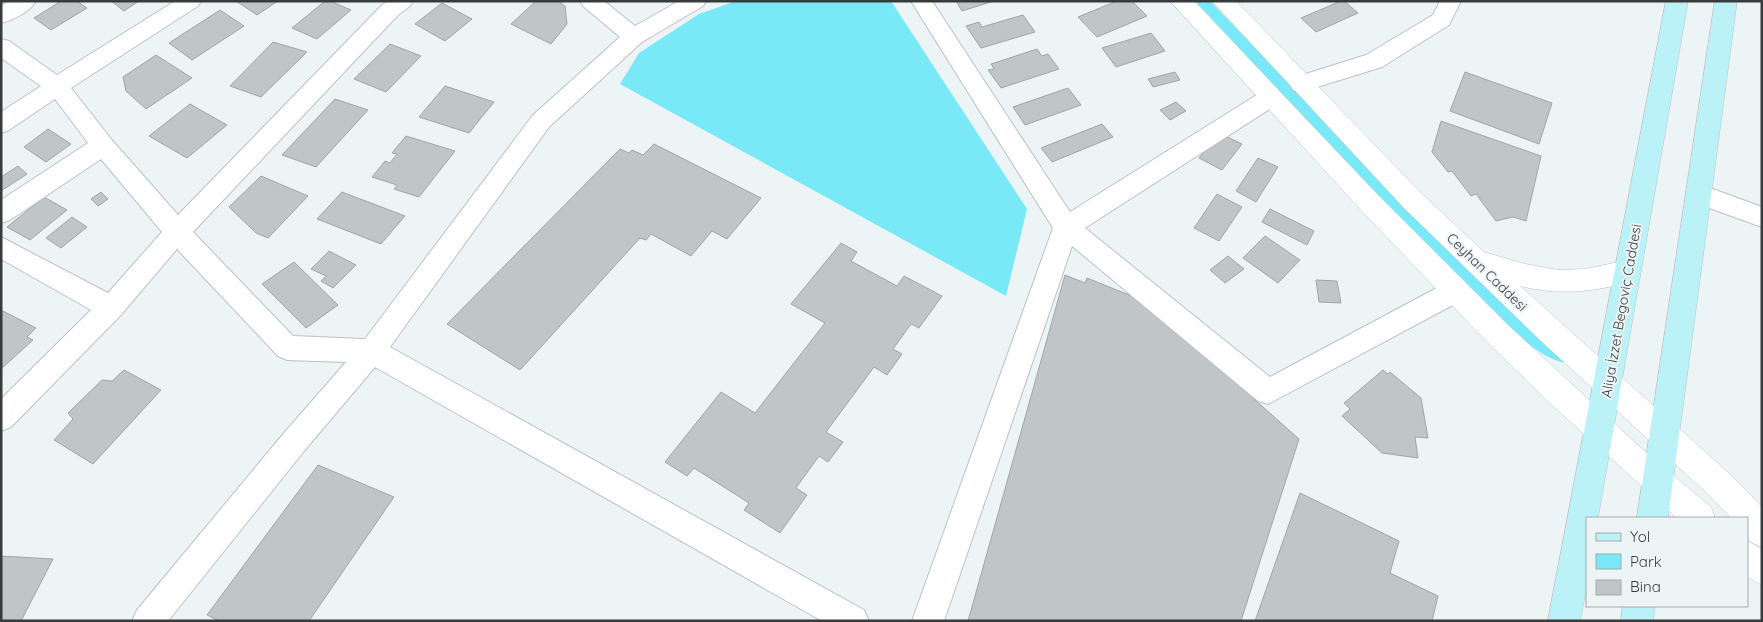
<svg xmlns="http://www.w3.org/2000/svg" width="1763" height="622" font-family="Quicksand,sans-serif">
<rect width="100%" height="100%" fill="#edf4f5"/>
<path fill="#79e9f8" d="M736 1H891L1027 209 1006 296 620 84 639 53 699 14Z
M1195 1H1210L1395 194 1569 363C1553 363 1535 349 1522 339L1384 202Z"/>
<path fill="#c0c6c7" stroke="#a0a6a7" d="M61 1H77L87 8 51 30 34 18Z
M111 1H139L124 11Z
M236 1H278L257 15Z
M325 1H330L351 10 317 39 292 28Z
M536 1H558L565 6 567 24 551 44 511 24Z
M956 1H994L962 11Z
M1117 1H1132L1147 16 1097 37 1078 17Z
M1341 1H1344L1358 13 1316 32 1301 18Z
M442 3 472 19 445 41 415 24Z
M220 10 244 26 192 60 169 43Z
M1023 15 1035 32 981 48 966 26 979 22 982 27Z
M1151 33 1165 51 1116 67 1102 48Z
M273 42 307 52 261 97 230 86Z
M390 44 421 56 386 92 354 79Z
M1037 49 1042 56 1048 54 1059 69 1001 88 988 70 994 69 991 64Z
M156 55 192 78 146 109 126 91 123 77Z
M1175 72 1180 80 1153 87 1148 79Z
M1465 72 1552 103 1539 144 1450 111Z
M445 86 494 102 469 133 419 117Z
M1068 88 1081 105 1025 125 1013 107Z
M335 99 368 110 316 167 282 155Z
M1176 102 1186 111 1170 120 1160 110Z
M190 104 227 125 187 158 149 136Z
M1441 121 1541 156 1526 221 1513 217 1496 221 1476 194 1471 196 1452 171 1448 172 1432 152Z
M1102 124 1113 137 1052 162 1041 148Z
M48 129 71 144 46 162 24 147Z
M1219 133 1242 144 1222 170 1199 158Z
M406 136 455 151 419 197 394 189 397 185 372 177 385 161 390 163 397 154 392 153Z
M654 144 761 198 727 239 712 231 691 256 651 234 646 240 640 238 520 370 447 324 620 149 629 153 632 150 643 155Z
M1258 158 1278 167 1256 202 1236 191Z
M18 166 27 174 1 191V177Z
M261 176 308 196 268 238 256 233 229 207Z
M101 192 108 199 98 206 91 199Z
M342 192 405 216 381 244 317 219Z
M1217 194 1242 207 1219 241 1194 228Z
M44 197 67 210 30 240 7 227Z
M1270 209 1314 231 1307 245 1262 222Z
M72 217 87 227 61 248 46 238Z
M1265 236 1300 260 1278 283 1243 258Z
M841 243 857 252 851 261 897 286 904 276 942 296 919 328 911 324 893 349 902 354 887 375 874 367 826 432 843 442 828 462 819 456 796 488 807 495 780 533 744 510 749 503 694 468 687 476 665 462 721 392 755 413 825 323 791 304Z
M329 251 356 265 333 288 321 281 326 276 311 269Z
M1228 256 1244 269 1225 283 1210 270Z
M294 262 338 305 306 328 262 284Z
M1065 275 1085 283 1087 278 1144 301 1299 439 1241 621H968Z
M1316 280 1337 281 1341 303 1319 302Z
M3 311 36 328 27 337 33 340 1 369V313Z
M124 370 161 390 93 464 54 440 73 419 68 413 102 380 112 381Z
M1383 370 1388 374 1390 372 1421 398 1428 438 1415 437 1418 458 1382 453 1342 416 1350 409 1344 403Z
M318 465 394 497 309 621H220L207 615Z
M1300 493 1399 541 1390 573 1438 596 1432 621H1255Z
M1 556 53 559 21 621H1Z"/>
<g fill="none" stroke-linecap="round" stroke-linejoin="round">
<defs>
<path id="minor" d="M9 1H36C30 12 13 20 1 23V6Z
M175 1H201L198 6 71 88 111 139 178 215 382 5 388 1H413L410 6 398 15 193 232 293 336 365 339 533 115 620 37 583 6 580 1H604L635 26 679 1H706L703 6 642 42 549 127 390 347 864 610 869 621H822L375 367 304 451 168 621H132L137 610 284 433 346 362 287 360 278 356 177 249 120 316 11 427 1 431V399L91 310 1 259V237L108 293 162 232 101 159 10 220 1 223V200L88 143 55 99 9 130 1 133V112L41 86 1 58V39L9 41 57 75Z
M911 1H932L1070 212 1263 91 1271 89 1279 91 1282 97 1279 103 1085 228 1270 377 1446 283 1455 280 1464 283 1468 291 1464 299 1268 404 1258 401 1072 246 944 621H912L1053 228Z
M1440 1H1461L1449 25 1382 67 1301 92 1293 90 1290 84 1293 78 1366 55 1433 15Z
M1699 184 1762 207V227L1690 201 1687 194 1690 187Z"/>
<path id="tertiary" d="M1170 1H1194L1378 195 1507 324 1641 448 1711 507 1715 518H1677L1553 406 1487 342 1360 209Z
M1212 1H1236L1421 193 1484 252 1525 264 1559 270 1585 269 1628 260 1637 263 1641 271 1637 279C1599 292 1560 296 1520 286L1732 476 1762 507V547C1744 540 1747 536 1747 518H1731L1710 496 1542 342 1403 207Z
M1747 541 1762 549V585L1747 577Z"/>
<path id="secondary" d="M1666 1H1688L1598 518H1587V585L1580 621H1548Z
M1715 1H1737L1668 518H1637Z
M1623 606H1655L1653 621H1621Z"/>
</defs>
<use href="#minor" stroke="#bbc2c3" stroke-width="2"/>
<use href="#tertiary" stroke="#bbc2c3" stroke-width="1"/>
<use href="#secondary" stroke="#bbc2c3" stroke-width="1"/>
<use href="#minor" fill="#fff" fill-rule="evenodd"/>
<use href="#tertiary" fill="#fff" fill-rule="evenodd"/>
<use href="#secondary" fill="#baf2f8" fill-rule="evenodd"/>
</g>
<g text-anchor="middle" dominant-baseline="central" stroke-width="4" stroke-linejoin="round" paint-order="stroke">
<g font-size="14" fill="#383b3b" stroke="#edf4f5">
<text transform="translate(1487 272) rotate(44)">Ceyhan Caddesi</text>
<text transform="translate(1621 311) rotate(-80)">Aliya İzzet Begoviç Caddesi</text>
</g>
</g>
<rect width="1763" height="622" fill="none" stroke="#383b3b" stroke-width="5"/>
<rect x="1586" y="517" width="162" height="90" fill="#edf4f5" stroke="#a5aaab"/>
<rect x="1596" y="533" width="25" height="8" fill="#baf2f8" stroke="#a5aaab"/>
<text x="1630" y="542" font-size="15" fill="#383b3b">Yol</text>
<rect x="1596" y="554" width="25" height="15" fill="#79e9f8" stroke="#a5aaab"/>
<text x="1630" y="567" font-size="15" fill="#383b3b">Park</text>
<rect x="1596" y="580" width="25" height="15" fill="#c0c6c7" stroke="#a5aaab"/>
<text x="1630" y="592" font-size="15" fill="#383b3b">Bina</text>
</svg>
